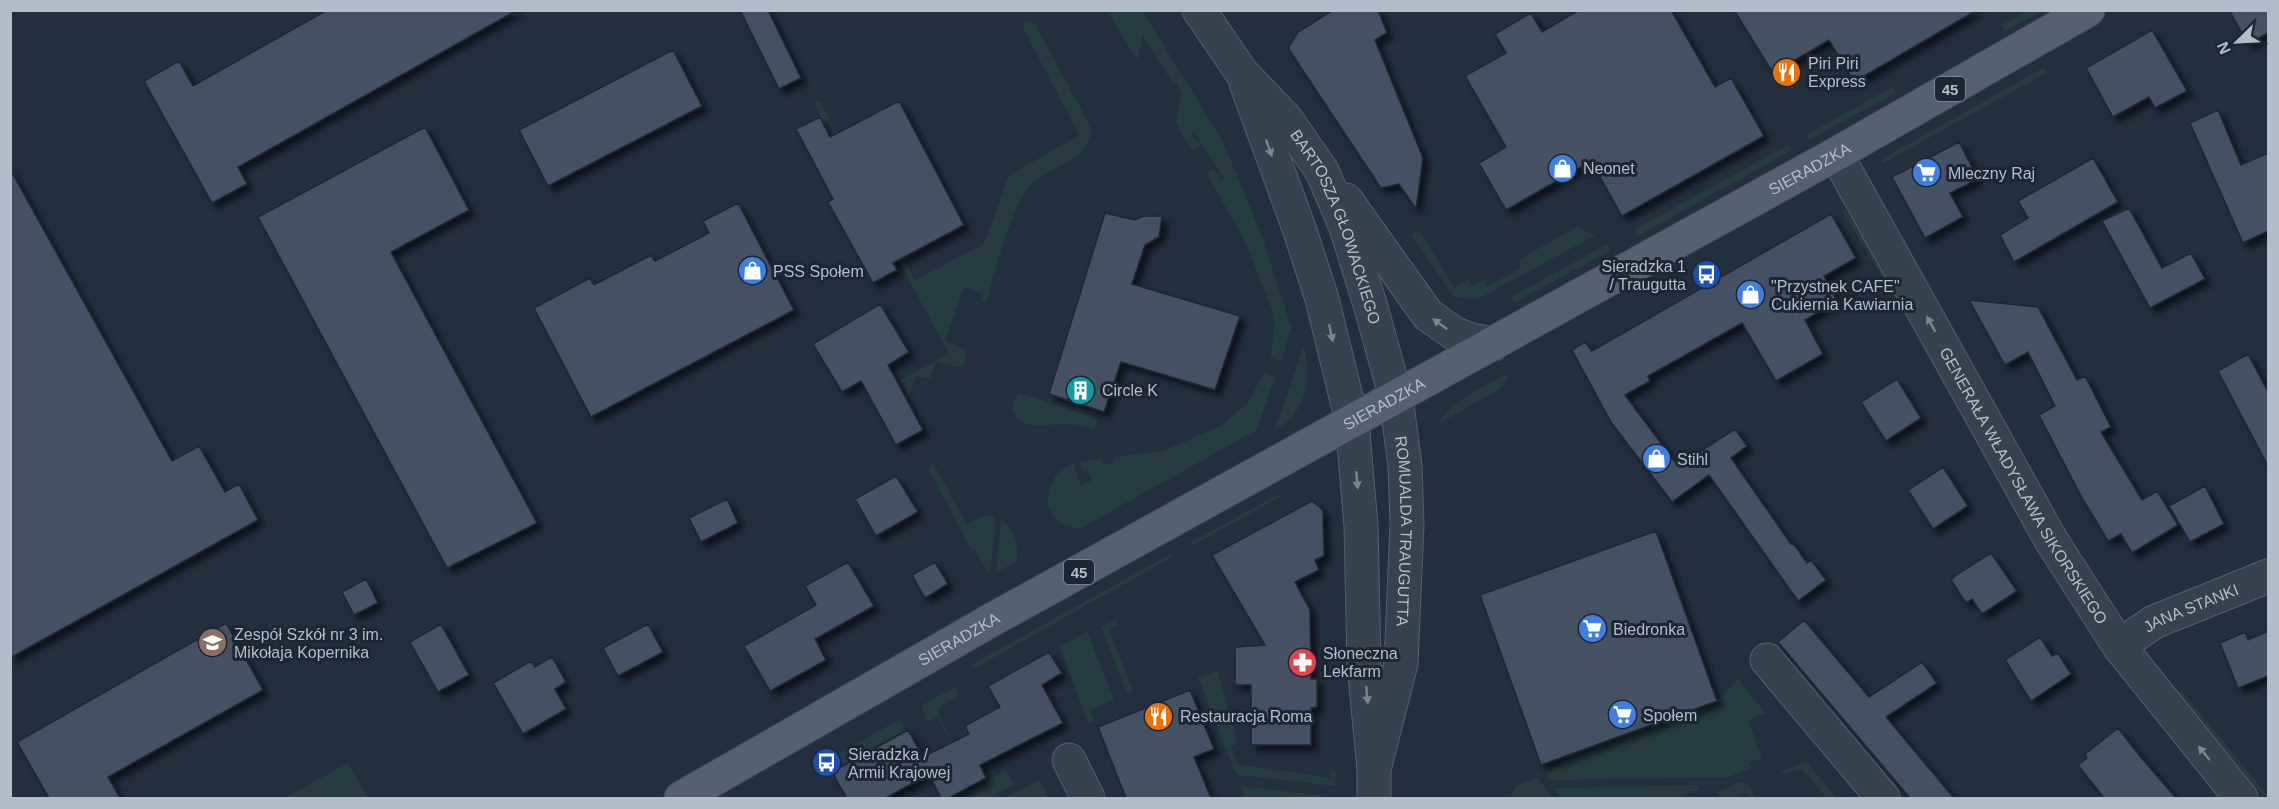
<svg xmlns="http://www.w3.org/2000/svg" width="2279" height="809" font-family="Helvetica,sans-serif">
<defs>
<filter id="shadow"><feDropShadow dx="5.5" dy="5.5" stdDeviation="3" flood-color="#0009"/></filter>
</defs>
<rect width="100%" height="100%" fill="#242f3e"/>
<path fill="#263c3f" d="M2028 10 2043 11 2005 31 2001 25Z
M1107 11H1143L1223 142 1262 236 1291 328 1281 361 1271 358 1274 323 1271 307 1245 241 1206 173 1214 168 1221 180 1224 179 1195 133 1192 135 1200 146 1192 151 1175 122 1182 93 1176 83 1173 84 1143 36 1138 58H1136Z
M1029 22 1035 24 1089 124C1098 159 1048 166 1030 186 1011 206 994 275 986 303L981 301 983 293 964 287 945 341 965 349 967 354 963 366 958 367 936 362 930 379 916 376 909 396 901 380 949 354 814 104 820 101 915 280 982 245 987 237 1007 179 1012 174 1079 135 1024 30V24Z
M2043 68 2048 72 1883 163 1882 159Z
M1892 87 1897 92 1809 140 1806 135Z
M1788 145 1792 150 1638 236 1635 229Z
M1845 209 1895 291 1893 295 1842 210Z
M1576 227 1596 235 1478 299 1454 297 1411 235 1418 230 1420 232 1455 288 1469 279 1472 286 1484 280 1487 287 1520 268 1519 260Z
M1607 244 1610 251 1514 303 1511 297Z
M1304 345C1308 367 1309 392 1296 412 1291 419 1281 426 1274 432Z
M1264 373 1275 377 1257 430 1081 528C1039 529 1037 478 1074 463L1081 486 1092 480 1088 471 1083 472 1079 462 1102 459 1103 464 1113 463V457L1163 451 1221 426 1248 402Z
M1506 374 1508 379 1500 389 1438 424C1454 399 1481 388 1506 374Z
M1019 394 1027 395 1098 419 1094 429C1085 426 1075 424 1065 424 1049 423 1020 433 1013 411 1011 404 1014 399 1019 394Z
M932 461 967 524 984 516 994 517 995 530 990 571 988 572 975 550 972 551 929 470Z
M1279 494 1280 497 1191 546 1190 543Z
M1001 520C1016 529 1018 545 1017 561L997 572 996 568Z
M1171 554 1172 557 973 669 971 665Z
M1116 620 1118 625 1109 629 1133 691 1127 694 1101 627Z
M1087 631 1114 700 1090 709 1094 720 1088 723 1060 647Z
M1218 671 1237 744 1231 746 1237 764 1331 778V771H1336L1335 786 1239 775 1235 772 1198 677Z
M1738 679 1765 713 1748 720 1762 758 1749 763 1751 768 1728 777 1550 780 1545 771 1561 765 1559 759 1717 701Z
M955 687 959 695 942 705 938 713 949 735 947 736 937 717 927 722 922 705Z
M2182 691 2268 796V798H2265L2178 694Z
M900 719 905 730 833 770 827 760Z
M1806 761 1837 798H1827L1802 769 1782 774 1781 772Z
M348 763 369 798H285Z
M1006 771 1014 785 988 798H952Z
M1538 778 1552 798H1510L1516 786Z
M1039 780 1049 798H1005Z
M1740 782 1750 785 1755 798H1750L1747 792 1731 798H1719L1717 792Z
M1697 785 1698 790 1675 798H1561L1554 788Z
M1240 786 1324 796 1321 798H1245Z"/>
<path fill="#455162" stroke="#1f2835" stroke-width="1.5" filter="url(#shadow)" d="M327 10H517L238 167 247 184 212 203 144 81 179 61 193 86Z
M740 10H768L801 78 779 89Z
M1333 10H1378L1387 33 1375 40 1423 158 1416 209 1399 184 1381 188 1288 48 1298 32Z
M1579 10H1671L1715 87 1731 78 1764 136 1622 216 1591 161 1506 210 1479 163 1506 147 1465 76 1506 53 1495 34 1531 13 1542 32Z
M1734 10H1977L1854 82 1829 40 1773 73Z
M2229 10H2268V33L2248 44Z
M2152 30 2187 91 2155 108 2149 97 2113 117 2086 68Z
M673 50 702 106 548 186 519 130Z
M899 101 964 225 893 263 897 270 873 283 828 202 833 199 796 129 820 117 830 137Z
M2218 110 2241 165 2268 153V231L2243 243 2190 123Z
M425 127 469 210 391 252 537 523 447 568 258 217Z
M1959 142 1978 179 1950 193 1963 217 1925 238 1892 177Z
M2093 158 2118 202 2014 262 2000 235 2028 218 2018 201Z
M10 169 172 461 199 446 225 492 239 484 258 520 10 658Z
M738 203 794 310 591 417 534 308 590 278 594 285 651 255 655 261 709 233 703 221Z
M2129 208 2162 268 2191 253 2205 279 2150 308 2102 221Z
M1105 213 1135 220 1144 216H1162L1159 237 1145 245 1132 284 1240 316 1215 390 1121 362 1104 412 1049 394Z
M1831 214 1856 258 1824 276 1837 301 1805 320 1823 354 1776 381 1742 323 1648 376 1650 381 1625 395 1678 466 1735 429 1747 446 1731 458 1791 544 1793 543 1807 563 1811 560 1826 580 1798 601 1709 475 1672 502 1611 422 1572 350 1585 342 1592 351Z
M1969 300 2038 307 2077 380 2085 376 2111 427 2101 432 2142 500 2157 491 2178 525 2132 553 2121 534 2108 541 2081 496 2039 415 2055 406 2028 352 2005 365Z
M880 304 909 352 888 365 923 430 896 445 861 381 842 392 813 344Z
M2248 354 2268 392V466L2218 371Z
M1897 379 1921 418 1886 441 1861 402Z
M1943 467 1968 506 1933 529 1908 490Z
M896 476 918 512 876 536 855 499Z
M2205 486 2224 524 2190 542 2169 506Z
M727 499 738 523 701 542 689 518Z
M1312 501 1323 510 1324 556 1315 560 1319 570 1295 582 1310 610 1311 679H1317V707L1311 708V745H1251V685H1235V647L1265 645 1212 555Z
M1656 531 1717 701 1541 765 1480 595Z
M1991 553 2017 591 1982 614 1972 599 1966 603 1951 580 1956 575Z
M848 562 874 606 815 639 826 660 770 691 744 646 816 605 805 586Z
M935 562 948 584 925 598 912 575Z
M366 579 378 603 354 615 342 592Z
M1804 620 1869 697 1922 662 1937 683 1886 717 1954 798H1910L1778 642Z
M226 623 263 690 108 777 120 798H49L17 742Z
M441 624 469 675 438 692 410 642Z
M648 624 663 652 618 676 603 648Z
M2268 631V676L2238 688 2220 643 2245 632 2248 640Z
M2040 637 2052 656 2058 653 2071 674 2031 701 2005 660Z
M1049 652 1062 673 1042 685 1063 723 980 765 986 778 949 798H941L929 774 886 798H847L832 772 908 730 923 757 969 734 965 726 1000 707 988 686Z
M552 657 566 682 555 689 566 709 523 734 493 683 531 661 535 667Z
M1190 690 1214 749 1194 757 1211 798H1126L1098 727Z
M2118 728 2139 755 2176 798H2104L2078 765 2087 758 2085 754Z"/>
<g fill="none" stroke-linecap="round" stroke-linejoin="round">
<defs>
<g id="minor">
<path id="s1" d="M1199 10 1242 73 1286 119 1322 171 1346 227 1372 311 1396 398 1405 466 1407 524 1401 664 1374 769"/>
<path d="M1246 83 1300 231 1322 299 1352 421 1361 526 1364 665 1374 769V798"/>
<path id="s2" d="M1836 154 2051 540 2119 646 2241 798"/>
<path d="M1346 200 1428 315 1455 334 1471 340 1493 344"/>
<path id="s3" d="M2119 646 2154 622 2268 576"/>
<path d="M1767 660 1883 798"/>
<path d="M1069 760 1088 798"/>
</g>
<g id="major">
<path id="s4" d="M681 798 995 618 1836 154 2088 10"/>
</g>
</defs>
<use href="#minor" stroke="#565f6c" stroke-width="35"/>
<use href="#major" stroke="#414a57" stroke-width="35"/>
<use href="#minor" stroke="#38414e" stroke-width="33"/>
<use href="#major" stroke="#56606e" stroke-width="33"/>
</g>
<defs><path id="oneway-solid" d="M-6-.8H1V-3.2L6.5 0L1 3.2V.8H-6Z" transform="scale(1.5)"/></defs>
<g fill="#7c8592">
<use href="#oneway-solid" transform="translate(1269 148) rotate(70)"/>
<use href="#oneway-solid" transform="translate(1440 324) rotate(-144)"/>
<use href="#oneway-solid" transform="translate(1931 324) rotate(-119)"/>
<use href="#oneway-solid" transform="translate(1331 333) rotate(77)"/>
<use href="#oneway-solid" transform="translate(1357 480) rotate(85)"/>
<use href="#oneway-solid" transform="translate(1367 695) rotate(85)"/>
<use href="#oneway-solid" transform="translate(2204 753) rotate(-129)"/>
</g>
<defs>
<symbol id="restaurant-disc" viewBox="-11 -11 22 22"><circle r="9.5" fill="#e8710a" stroke="#1d2633"/><path d="M-5-6h1v4h1v-4h1v4h1v-4h1v5L-1.5 .5V6h-2V.5L-5-1ZM5-6V6H3V1.5H1.5Q1.5-4 5-6Z" fill="#fff"/></symbol>
<symbol id="shop-disc" viewBox="-11 -11 22 22"><circle r="9.5" fill="#3f7fe0" stroke="#1d2633"/><path d="M-5-2.5h2.3a2.7 3.5 0 0 1 5.4 0H5L5.5 6h-11ZM-1.5-2.5h3a1.5 2.3 0 0 0-3 0Z" fill="#fff"/></symbol>
<symbol id="supermarket-disc" viewBox="-11 -11 22 22"><circle r="9.5" fill="#3f7fe0" stroke="#1d2633"/><path d="M-6-5.5h2.5l.6 2H6L4.5 2H-2.5L-4.4-4H-6ZM-1.5 3.2a1.3 1.3 0 1 0 .1 0ZM3 3.2a1.3 1.3 0 1 0 .1 0Z" fill="#fff"/></symbol>
<symbol id="bus-disc" viewBox="-11 -11 22 22"><circle r="9.5" fill="#1a4fb4" stroke="#1d2633"/><path d="M-5-6H5V4H4V6H2V4H-2V6H-4V4H-5ZM-3.5-4V0h7V-4ZM-3.5 1.2v1.5H-2V1.2ZM2 1.2v1.5H3.5V1.2Z" fill="#fff"/></symbol>
<symbol id="building-disc" viewBox="-11 -11 22 22"><circle r="9.5" fill="#0f9aa8" stroke="#1d2633"/><path d="M-4-6H4V6H1V3H-1V6H-4ZM-2.5-4.3h1.7v1.8h-1.7ZM.8-4.3h1.7v1.8H.8ZM-2.5-1h1.7V.8h-1.7ZM.8-1h1.7V.8H.8Z" fill="#fff"/></symbol>
<symbol id="school-disc" viewBox="-11 -11 22 22"><circle r="9.5" fill="#8d6e63" stroke="#1d2633"/><path d="M0-5L7-2L0 1L-7-2ZM-4 1L0 2.5L4 1V4Q0 6-4 4Z" fill="#fff"/></symbol>
<symbol id="pharmacy-disc" viewBox="-11 -11 22 22"><circle r="9.5" fill="#e0444e" stroke="#1d2633"/><path d="M-2-6h4v4h4v4h-4v4h-4v-4h-4v-4h4Z" fill="#fff"/></symbol>
</defs>
<g fill-rule="evenodd">
<use href="#restaurant-disc" x="1770" y="56" width="33" height="33"/>
<use href="#shop-disc" x="1546" y="152" width="33" height="33"/>
<use href="#supermarket-disc" x="1910" y="156" width="33" height="33"/>
<use href="#shop-disc" x="736" y="254" width="33" height="33"/>
<use href="#bus-disc" x="1690" y="258" width="33" height="33"/>
<use href="#shop-disc" x="1734" y="278" width="33" height="33"/>
<use href="#building-disc" x="1064" y="374" width="33" height="33"/>
<use href="#shop-disc" x="1640" y="442" width="33" height="33"/>
<use href="#supermarket-disc" x="1576" y="612" width="33" height="33"/>
<use href="#school-disc" x="196" y="626" width="33" height="33"/>
<use href="#pharmacy-disc" x="1286" y="646" width="33" height="33"/>
<use href="#supermarket-disc" x="1606" y="698" width="33" height="33"/>
<use href="#restaurant-disc" x="1142" y="700" width="33" height="33"/>
<use href="#bus-disc" x="810" y="746" width="33" height="33"/>
</g>
<g text-anchor="middle" dominant-baseline="central" stroke-width="6" stroke-linejoin="round" paint-order="stroke">
<g fill="#1d2633" stroke="#878f9c" stroke-width="1.5">
<rect x="1935" y="77" width="30" height="24" rx="4.5"/>
<rect x="1064" y="560" width="30" height="24" rx="4.5"/>
</g>
<g font-size="15" font-weight="bold" fill="#b4bcc9">
<text x="1950" y="89">45</text>
<text x="1079" y="572">45</text>
</g>
<g font-size="16" fill="#b4bcc9" stroke="#1d2633" text-anchor="start">
<text x="1808" y="63">Piri Piri<tspan x="1808" dy="18">Express</tspan></text>
<text x="1583" y="168">Neonet</text>
<text x="1948" y="173">Mleczny Raj</text>
<text x="1686" y="266" text-anchor="end">Sieradzka 1<tspan x="1686" dy="18">/ Traugutta</tspan></text>
<text x="773" y="271">PSS Społem</text>
<text x="1771" y="286">"Przystnek CAFE"<tspan x="1771" dy="18">Cukiernia Kawiarnia</tspan></text>
<text x="1102" y="390">Circle K</text>
<text x="1677" y="459">Stihl</text>
<text x="1613" y="629">Biedronka</text>
<text x="234" y="634">Zespół Szkół nr 3 im.<tspan x="234" dy="18">Mikołaja Kopernika</tspan></text>
<text x="1323" y="653">Słoneczna<tspan x="1323" dy="18">Lekfarm</tspan></text>
<text x="1643" y="715">Społem</text>
<text x="1180" y="716">Restauracja Roma</text>
<text x="848" y="754">Sieradzka /<tspan x="848" dy="18">Armii Krajowej</tspan></text>
</g>
<g font-size="16" fill="#b4bcc9" stroke="#1d2633">
<text stroke="none"><textPath href="#s4" startOffset="1292">SIERADZKA</textPath></text>
<text stroke="none"><textPath href="#s1" startOffset="260">BARTOSZA GŁOWACKIEGO</textPath></text>
<text stroke="none"><textPath href="#s4" startOffset="806">SIERADZKA</textPath></text>
<text stroke="none"><textPath href="#s2" startOffset="381">GENERAŁA WŁADYSŁAWA SIKORSKIEGO</textPath></text>
<text stroke="none"><textPath href="#s1" startOffset="576">ROMUALDA TRAUGUTTA</textPath></text>
<text stroke="none"><textPath href="#s3" startOffset="82">JANA STANKI</textPath></text>
<text stroke="none"><textPath href="#s4" startOffset="320">SIERADZKA</textPath></text>
</g>
</g>
<rect width="2279" height="809" fill="none" stroke="#b4bcc9" stroke-width="24"/>
<g transform="translate(2237 42) rotate(246)" stroke="#1d2633" stroke-width="4.5" paint-order="stroke">
<path d="M0-4.5L10 22L0 15L-10 22Z" fill="#b4bcc9"/>
<text y="-9" font-size="16" font-weight="bold" text-anchor="middle" fill="#b4bcc9">N</text>
</g>
</svg>
